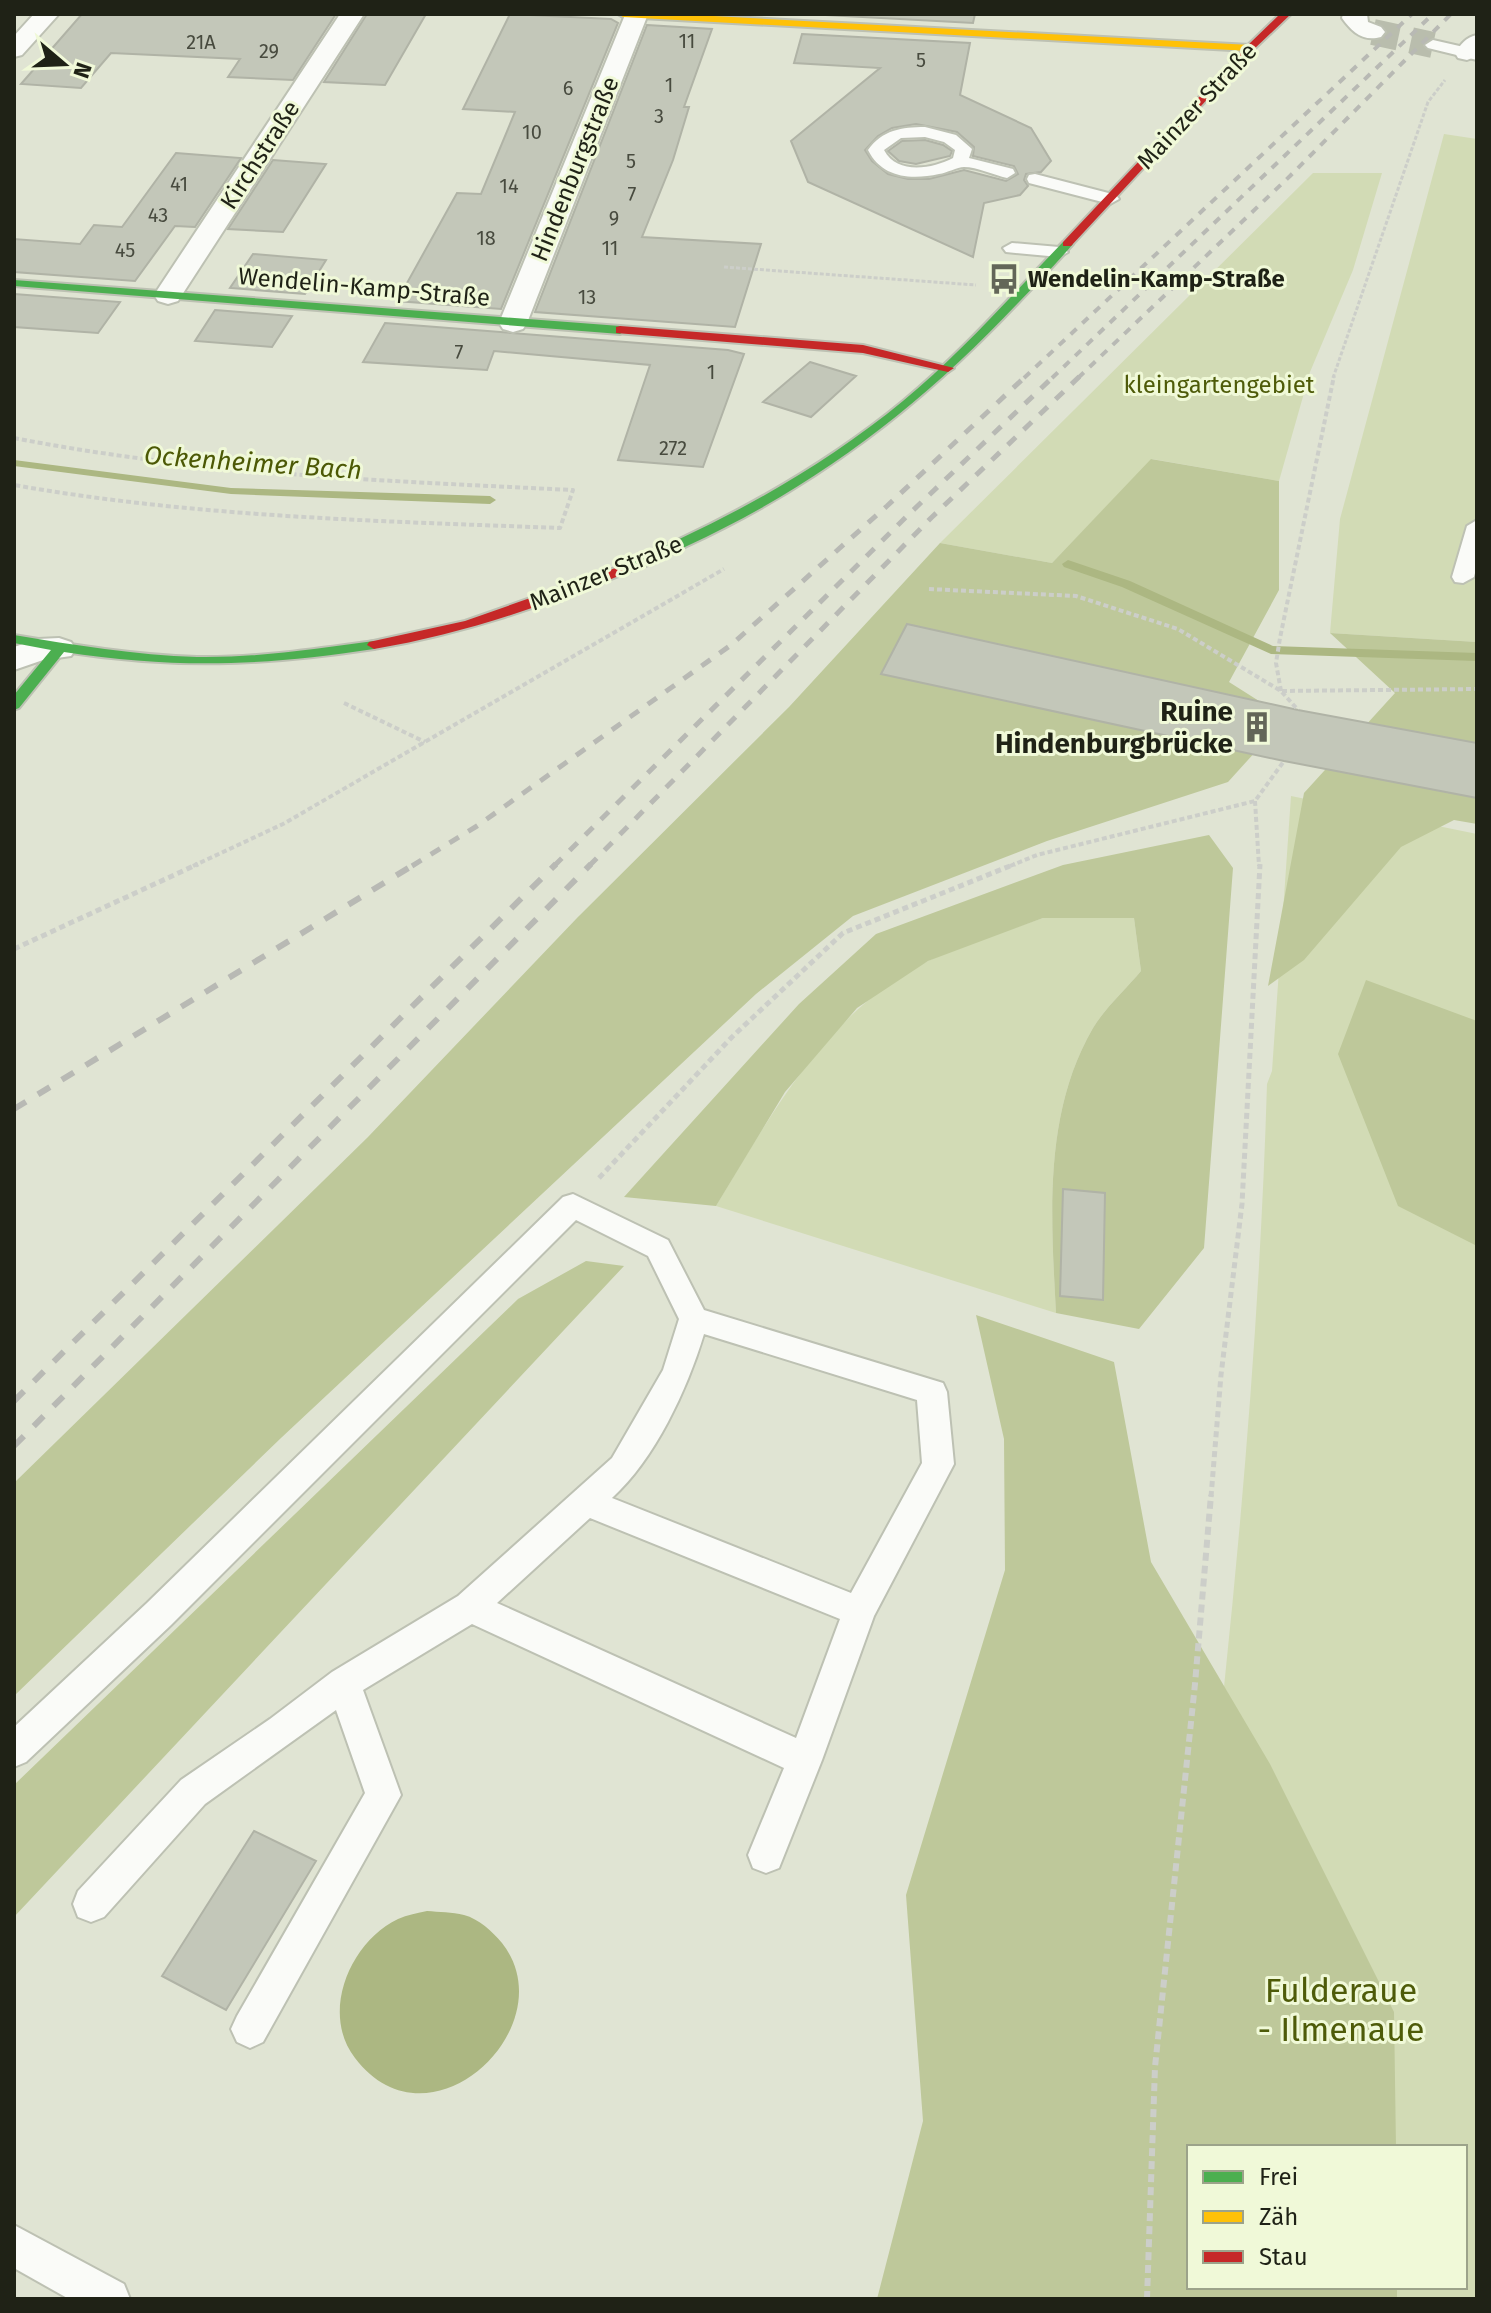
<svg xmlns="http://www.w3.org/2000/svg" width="1491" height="2313" font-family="'Fira Sans',sans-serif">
<rect width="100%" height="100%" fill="#e0e4d3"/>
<path fill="#d2dbb5" d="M1444 134 1477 139V642L1330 633 1340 519Z
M1313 173H1382L1353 270 1310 372 1279 481 1152 459 1052 563 940 543Z
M1291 796 1477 834V2299H1185L1189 2287H1465V2147H1196L1228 1693 1224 1687C1245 1487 1261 1285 1267 1084L1272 1071Z
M1043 918H1134L1141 971C1126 989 1105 1008 1093 1028 1043 1114 1051 1217 1056 1313L716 1206C772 1113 827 1011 928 961 964 943 1005 932 1043 918Z"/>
<path fill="#bec89a" d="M1151 459 1279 481V590L1229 682 1286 718 1228 782 1047 841 853 916 756 994 281 1438 14 1696V1483L368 1137 577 918 789 707 940 543 1052 563Z
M1330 633 1477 642V824L1454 820 1401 847 1304 960 1268 986 1304 793 1395 693Z
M1209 835 1233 868 1204 1248 1139 1329 1056 1313C1051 1217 1043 1114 1093 1028 1105 1008 1126 989 1141 971L1134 918H1043L928 961 857 1008 785 1092 716 1206 624 1197 799 1004 876 934 1063 865Z
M1366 980 1477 1021V1246L1398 1206 1338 1054Z
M586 1261 624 1266 14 1917V1785L518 1299Z
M976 1315 1114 1362 1151 1562 1270 1764 1394 2012 1396 2147H1189V2287H1397V2299H877L923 2121 906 1895 1005 1570 1004 1439Z"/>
<path fill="#acb782" d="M427 1911C439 1912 452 1912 464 1915 479 1919 492 1931 502 1943 567 2025 430 2157 355 2058 320 2013 350 1942 398 1919 407 1915 418 1913 427 1911Z"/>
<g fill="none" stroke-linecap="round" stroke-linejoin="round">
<path fill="#acb782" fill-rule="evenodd" d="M14 460 231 488 490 496 496 500 490 504 231 494 14 466Z
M1068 560 1130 581 1273 646 1477 653V661L1271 654 1122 587 1064 567 1062 564Z"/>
</g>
<path fill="#c3c7b9" stroke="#b0b3a6" stroke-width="2" fill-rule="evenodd" d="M82 14H336L293 80 228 77 240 59 111 53 81 88 21 84Z
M367 14H426L385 85 324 82Z
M510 14 611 19 618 23 501 309 397 301 457 193 481 194 515 112 463 109Z
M807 14H975L973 23Z
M647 25 712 29 684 107H689L673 160 642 237 761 244 735 327 535 312Z
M802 34 970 43 960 95 1031 128 1051 161 1041 172 1026 174 1024 180 1028 186 1020 195 984 203 973 257 808 182 791 141 880 68 794 63ZM916 124 957 132 974 147 973 156 1014 166 1018 174 1006 181 964 170 929 179H908L888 174 872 161 865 150 878 136 892 128Z
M925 140 943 145 952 151 950 156 916 164 899 161 888 151 902 141Z
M176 153 241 158 195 227 175 226 135 281 14 272V239L80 244 94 225 122 227Z
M273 160 326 164 283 232 228 229Z
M253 254 326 260 305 294 230 288Z
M14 294 120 302 98 333 14 327Z
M215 310 292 316 272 347 195 341Z
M385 323 728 350 744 354 703 467 618 460 650 365 494 351 487 370 363 362Z
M810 362 856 376 811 417 763 402Z
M907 624 1298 710 1477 743V798L1284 761 881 674Z
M1063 1189 1105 1193 1103 1300 1060 1296Z
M254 1831 316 1861 226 2010 162 1976Z"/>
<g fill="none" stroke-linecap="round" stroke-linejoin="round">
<path stroke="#b9bdad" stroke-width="26" stroke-dasharray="26 13" stroke-linecap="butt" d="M1373 32 1433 45"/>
<defs>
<path id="lane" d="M1433 40 1477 50V60L1428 48 1425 45Z
M925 127 956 135 972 149 969 158 1013 169 1015 173 1007 178C994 175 977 167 964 167 957 167 947 173 939 174 911 180 882 178 868 150 882 130 902 127 925 127ZM925 137 944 142 955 150 953 158C932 169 897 175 884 150L901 138Z
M1035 174 1116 195 1119 199 1110 204 1029 183 1027 179 1029 175Z
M1012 243 1059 247 1068 252 1059 257 1006 252 1003 248Z
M1477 520V565L1474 577 1463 583 1455 582 1452 577 1467 526Z
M573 1194 668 1240 704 1310 943 1383 947 1392 954 1464 874 1616 822 1760 779 1868 766 1873 753 1868 748 1855 784 1768 472 1624 363 1690 401 1795 263 2042 250 2048 237 2042 231 2029 237 2016 365 1793 336 1710 205 1804 104 1917 91 1922 78 1917 73 1904 78 1891 181 1780 270 1719 332 1672 458 1596 612 1458 663 1370 679 1319 648 1256 576 1220 171 1625 26 1762 14 1767V1727L147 1603 563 1197ZM704 1334 917 1400 922 1463 851 1593 612 1498C655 1459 687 1390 704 1334ZM590 1518 840 1619 796 1738 497 1603Z
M14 2225 124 2284 130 2299H69L14 2268Z"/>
<path id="street" d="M34 14H59L22 55 14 57V36Z
M340 14H364L178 301 168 304 158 301 154 295Z
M648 14 527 323 523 329 513 332 503 329 499 323 625 15Z
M1343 14H1367L1368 22 1381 27 1385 32 1381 37C1363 42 1352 32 1342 18Z
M1477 35V56L1467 60 1458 58 1455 53C1461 44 1466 37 1477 35Z
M59 638 71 642 76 649 71 656 43 660 14 670V647L38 639Z"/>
<path id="fast" d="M1063 242 1073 244C1056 264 1037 283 1019 302 921 406 817 486 687 546 671 554 636 574 619 572V566C721 523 818 471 903 401 961 353 1011 296 1063 242Z
M14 280 620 326 626 330 620 334 14 286Z
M14 635C74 645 135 655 197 657 256 658 315 649 374 641L381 645 374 649C262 666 176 669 64 652L19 708 14 710V695L51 650 14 643Z"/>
<path id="slow" d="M618 14H676L1250 45 1255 48 1250 51 623 17Z"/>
<path id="jam" d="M1280 14H1291L1253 50 1071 246H1063V242L1247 46Z
M620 326 863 345 954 368 948 372 863 353 616 333V327Z
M624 565 631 569 629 572C546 605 463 634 374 649L367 645 369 642 465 621Z"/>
</defs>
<use href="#lane" stroke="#bdc1b3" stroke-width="4"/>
<use href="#street" stroke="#bdc1b3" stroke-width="4"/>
<use href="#fast" stroke="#bdc1b3" stroke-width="4"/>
<use href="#slow" stroke="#bdc1b3" stroke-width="4"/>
<use href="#jam" stroke="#bdc1b3" stroke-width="4"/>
<path stroke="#cccec9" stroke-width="3" stroke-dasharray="4 2" stroke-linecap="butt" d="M724 267 976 285
M1333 378 1428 102 1445 80"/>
<path stroke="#cccec9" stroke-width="4" stroke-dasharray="5 3" stroke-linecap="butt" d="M14 438C199 474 385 481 573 490L560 528C377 521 195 517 14 485
M929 589 1076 596 1178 629 1281 691 1298 710
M1281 691 1276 663 1280 638 1334 376
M1282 691 1477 689
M344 703 425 742
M1255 801 1259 866
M193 866 283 824 724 569
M1010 866 1037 855 1255 801 1284 761"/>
<path stroke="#cccec9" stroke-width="5" stroke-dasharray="6 4" stroke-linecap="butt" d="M14 949 198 864
M599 1178 732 1037 843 933 1015 864
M1211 1497 1221 1375 1242 1204 1260 864"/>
<path stroke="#cccec9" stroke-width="6" stroke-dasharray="8 5" stroke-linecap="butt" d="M1147 2299 1155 2067 1195 1684 1211 1495"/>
<use href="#lane" fill="#fafbf8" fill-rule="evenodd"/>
<use href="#street" fill="#fafbf8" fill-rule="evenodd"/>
<use href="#fast" fill="#4caf50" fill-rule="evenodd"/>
<use href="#slow" fill="#ffc107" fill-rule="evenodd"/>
<use href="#jam" fill="#c62828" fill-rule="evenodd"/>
<path stroke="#b8b9b4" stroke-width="4" stroke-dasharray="8 8" stroke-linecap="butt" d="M1024 378 1412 14
M1052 378 1433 14
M1078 378 1290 176 1451 14"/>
<path stroke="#b8b9b4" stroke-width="5" stroke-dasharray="11 11" stroke-linecap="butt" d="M412 866 477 826 731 645 887 506 1026 376
M554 866 906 517 1054 376
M589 866 931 518 1080 376"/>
<path stroke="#b8b9b4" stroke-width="6" stroke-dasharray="14 14" stroke-linecap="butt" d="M14 1109 415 864
M14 1401 556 864
M14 1446 591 864"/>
</g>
<defs>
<symbol id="bus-bare" viewBox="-9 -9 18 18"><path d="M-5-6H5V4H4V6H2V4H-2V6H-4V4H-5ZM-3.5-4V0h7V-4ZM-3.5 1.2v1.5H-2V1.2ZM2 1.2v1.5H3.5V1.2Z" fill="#636658" stroke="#f0f9d8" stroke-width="2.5" paint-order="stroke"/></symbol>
<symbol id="building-bare" viewBox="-9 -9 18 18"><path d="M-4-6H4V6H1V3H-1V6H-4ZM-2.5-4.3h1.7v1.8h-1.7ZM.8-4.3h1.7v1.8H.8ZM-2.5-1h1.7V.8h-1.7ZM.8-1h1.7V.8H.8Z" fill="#636658" stroke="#f0f9d8" stroke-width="2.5" paint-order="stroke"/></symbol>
</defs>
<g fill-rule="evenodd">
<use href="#bus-bare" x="982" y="257" width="44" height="44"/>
<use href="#building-bare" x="1235" y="705" width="44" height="44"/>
</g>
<g text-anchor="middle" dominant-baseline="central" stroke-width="6" stroke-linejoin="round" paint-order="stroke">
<g font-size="20" fill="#484b3f">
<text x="687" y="41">11</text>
<text x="201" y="42">21A</text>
<text x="269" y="51">29</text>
<text x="921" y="60">5</text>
<text x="669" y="85">1</text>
<text x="568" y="88">6</text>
<text x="659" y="116">3</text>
<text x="532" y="132">10</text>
<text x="631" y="161">5</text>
<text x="179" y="184">41</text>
<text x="509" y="186">14</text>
<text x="632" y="194">7</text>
<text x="158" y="215">43</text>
<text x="614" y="218">9</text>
<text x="486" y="238">18</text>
<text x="610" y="248">11</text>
<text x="125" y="250">45</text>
<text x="587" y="297">13</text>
<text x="459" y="352">7</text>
<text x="711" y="372">1</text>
<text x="673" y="448">272</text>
</g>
<g font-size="24" fill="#1f2216" stroke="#f0f9d8">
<text transform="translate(1197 106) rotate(-47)">Mainzer Straße</text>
<text transform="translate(260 155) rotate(-57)">Kirchstraße</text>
<text transform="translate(575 169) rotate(-68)">Hindenburgstraße</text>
<text transform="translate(364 287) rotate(5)">Wendelin-Kamp-Straße</text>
<text transform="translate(606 573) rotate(-22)">Mainzer Straße</text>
</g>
<g font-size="24" font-weight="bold" fill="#1f2216" stroke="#f0f9d8" text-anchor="start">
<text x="1028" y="279">Wendelin-Kamp-Straße</text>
</g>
<g font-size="24" fill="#4e5b09" stroke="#f0f9d8">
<text x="1219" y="385">kleingartengebiet</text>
</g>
<g font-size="26" font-style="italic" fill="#4c5905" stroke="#f0f9d8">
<text transform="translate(253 463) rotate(4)">Ockenheimer Bach</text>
</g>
<g font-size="28" font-weight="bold" fill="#1f2216" stroke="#f0f9d8" text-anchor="end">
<text x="1233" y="711">Ruine<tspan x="1233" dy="32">Hindenburgbrücke</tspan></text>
</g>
<g font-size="34" fill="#4e5b09" stroke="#f0f9d8">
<text x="1341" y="1990">Fulderaue<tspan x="1341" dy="39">- Ilmenaue</tspan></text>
</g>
</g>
<rect width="1491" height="2313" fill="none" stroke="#1f2216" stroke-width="32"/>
<rect x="1187" y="2145" width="280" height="144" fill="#f0f9d8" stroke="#9ca38a" stroke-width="2"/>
<rect x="1203" y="2171" width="40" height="12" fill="#4caf50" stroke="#9ca38a" stroke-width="2"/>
<text x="1259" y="2185" font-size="24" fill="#1f2216">Frei</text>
<rect x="1203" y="2211" width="40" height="12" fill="#ffc107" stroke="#9ca38a" stroke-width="2"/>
<text x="1259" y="2225" font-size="24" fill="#1f2216">Zäh</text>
<rect x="1203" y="2251" width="40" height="12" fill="#c62828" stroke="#9ca38a" stroke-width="2"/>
<text x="1259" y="2265" font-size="24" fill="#1f2216">Stau</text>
<g transform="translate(64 64) rotate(109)" stroke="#f0f9d8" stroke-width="6" paint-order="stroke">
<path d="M0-6L14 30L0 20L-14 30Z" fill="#1f2216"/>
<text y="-12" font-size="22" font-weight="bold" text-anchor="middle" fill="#1f2216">N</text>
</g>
</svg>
